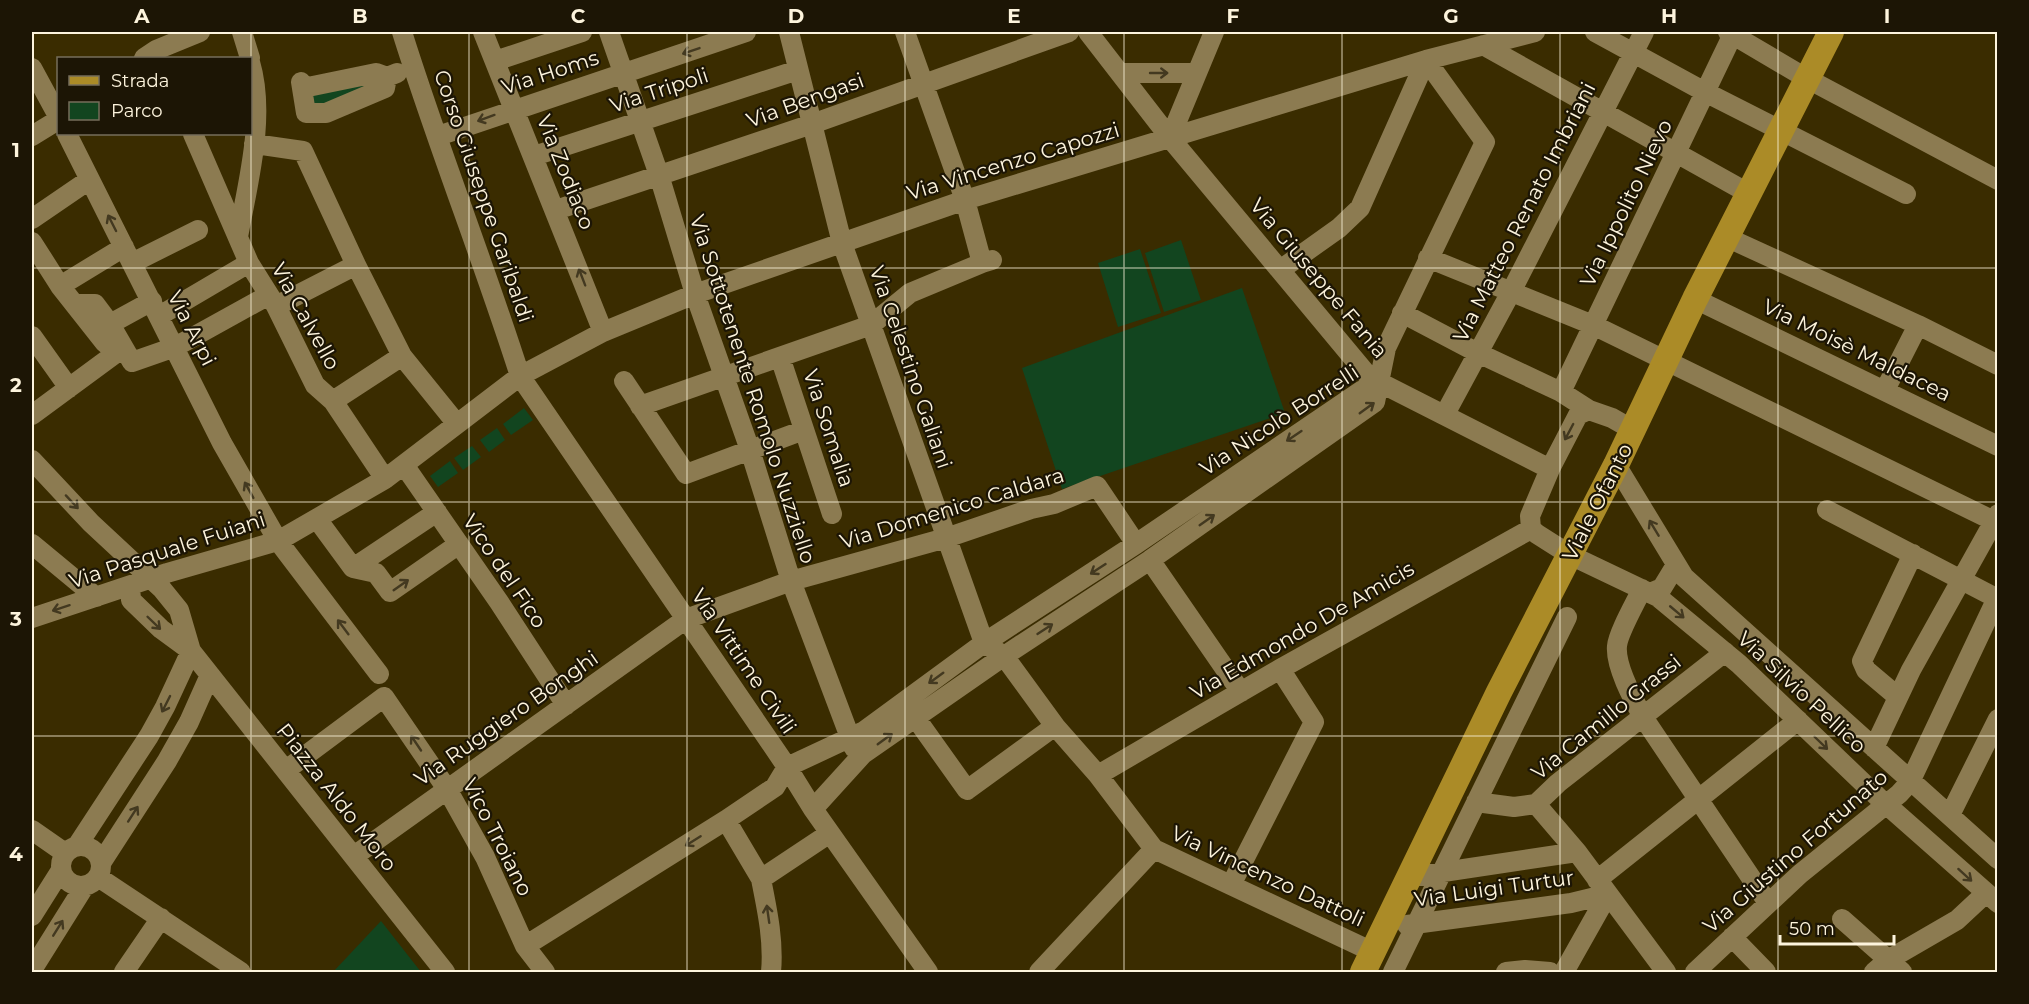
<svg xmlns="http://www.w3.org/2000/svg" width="2029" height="1004" font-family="Montserrat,sans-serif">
<rect width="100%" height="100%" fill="#3a2c00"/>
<path fill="#12451f" d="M373 77 378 85 313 107 312 90Z
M1181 240 1201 300 1164 312 1145 253Z
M1140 249 1161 313 1118 327 1098 263Z
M1242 288 1285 413 1062 489 1022 368Z
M524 408 533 420 511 435 503 424Z
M497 428 505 440 489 452 480 440Z
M472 446 481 457 463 470 454 458Z
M450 461 458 473 438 487 430 476Z
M381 921 421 972H333Z"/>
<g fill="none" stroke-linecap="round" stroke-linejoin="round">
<path stroke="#8c7b51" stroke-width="20" d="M242 32 250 58
M402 32C438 147 483 260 520 376L787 767 813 809 928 972
M483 32 603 332
M609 32 659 175 695 294 750 450 791 581 854 748
M789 32 842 243 984 643 1004 656 1055 726 1098 775 1154 849 1373 952
M905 32 965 200 982 263
M1088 32 1170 138 1369 377 1550 469
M1595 32 1705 92 1906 194
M1728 32 1806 78 1998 180
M1483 45 1748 193
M144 58 156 50 200 32
M495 61 582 32
M32 68 58 116
M1120 73H1197
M301 82 306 113H326L385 88 387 77
M303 88 376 73 387 77 397 73
M67 134 222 443 278 541 379 674
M193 134 249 263 276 306 315 385 333 401 385 479
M32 136 58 120
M438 136 746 32
M1170 138 1214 32
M254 144 303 151 356 265 402 356 457 424
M534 156 798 70
M556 210 812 124 1069 32
M32 219 89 180
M238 237C248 182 266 116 250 62
M1726 237 1918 325 1998 365
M32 242 60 286 105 343
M1428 258 1593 325 1998 523
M132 263 198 230
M1280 270 1339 228 1360 208 1426 60
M60 286 124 247
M1695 299 1998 446
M152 301 110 324 132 362 175 347 269 295
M75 304H95L110 324
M276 306 356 265
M1402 313 1478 353 1561 392 1589 410
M159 316 249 263
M32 336 69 388
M780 357 832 514
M624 381 686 474 804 430
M1885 390 1918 325
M1561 392 1733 34
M333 401 402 356
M640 406 871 325 910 293 982 263 992 260
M1445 414 1511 292 1644 32
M32 415 123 348
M1633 430 1612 418 1589 410 1578 415 1550 469 1530 516 1531 529 1537 534 1570 555 1658 597 1739 664 1879 798 1998 903
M32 460 91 523 162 589 179 610 191 651
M404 465 499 602 566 705
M1616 465 1684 577 1998 859
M1827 510 1998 599
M317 519 353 568 376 573 390 592 459 544
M32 544 96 597
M1150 560 1241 692
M353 568 437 512
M130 586 131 600 161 629 191 651 445 972
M1642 589C1636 602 1618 633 1617 646 1615 666 1633 699 1643 717L1768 903
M1650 593 1662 588 1676 565
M32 618 167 573 278 541 385 479 520 376 603 332 695 294 965 200 1426 60 1535 32
M1898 697 1866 670 1862 661 1913 554
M915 717 967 790 1055 726
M1874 748 1911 670 1998 514
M286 770 384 697 447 789 485 857 525 946 545 972
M1098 775 1280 669 1531 529
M1476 802 1514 807 1536 804 1558 783 1725 652
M1536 804 1577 852 1666 972
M813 809 863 754 1004 656 1150 560 1375 402 1386 348 1485 142 1426 60
M1950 815 1998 719
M726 820 761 879
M32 830 65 853
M61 866a20 20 0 1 1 40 0a20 20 0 1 1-40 0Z
M77 846 149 736 165 707 191 651
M354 856 686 619 791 581 946 538 1031 509 1054 504 1097 486 1136 544
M101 863 167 761 189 722 210 675
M98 877 241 972
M1410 877 1577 852
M1597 880 1798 720
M1231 885 1314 722 1280 669
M32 916 61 870
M1842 919 1902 972
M1407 925 1571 903 1608 894
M1732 937 1766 972
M525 946 726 820 775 787 787 767 864 731 984 643 1136 544 1361 391 1379 383
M32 970 84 887
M124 972 161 918
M771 972C774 941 767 909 761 879L830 833
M1039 972 1154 849
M1393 972 1567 617
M1506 972 1525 970 1550 972
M1564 972 1608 894
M1695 972 1800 874 1899 794 1910 782 1997 598
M1874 972 1888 960 1957 920 1986 893"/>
<path stroke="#ab8b27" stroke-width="26" d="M1363 972 1499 692 1616 465 1695 299 1831 32"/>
</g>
<defs><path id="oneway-shaft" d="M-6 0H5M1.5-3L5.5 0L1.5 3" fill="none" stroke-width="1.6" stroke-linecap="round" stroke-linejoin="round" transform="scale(1.5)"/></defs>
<g stroke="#433920">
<use href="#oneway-shaft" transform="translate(691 51) rotate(161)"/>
<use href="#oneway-shaft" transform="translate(1159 73)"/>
<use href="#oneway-shaft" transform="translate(486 118) rotate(160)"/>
<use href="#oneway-shaft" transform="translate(112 223) rotate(-117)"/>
<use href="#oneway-shaft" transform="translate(582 277) rotate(-111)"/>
<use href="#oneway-shaft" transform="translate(1367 408) rotate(-36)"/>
<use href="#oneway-shaft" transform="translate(1569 432) rotate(118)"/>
<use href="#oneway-shaft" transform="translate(1294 436) rotate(146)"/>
<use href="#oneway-shaft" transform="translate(249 490) rotate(-119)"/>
<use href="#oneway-shaft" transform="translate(72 502) rotate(47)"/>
<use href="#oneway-shaft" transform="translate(1207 520) rotate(-35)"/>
<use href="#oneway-shaft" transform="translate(1654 528) rotate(-121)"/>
<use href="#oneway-shaft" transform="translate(1098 569) rotate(147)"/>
<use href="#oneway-shaft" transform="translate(401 585) rotate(-35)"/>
<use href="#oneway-shaft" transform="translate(61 608) rotate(162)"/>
<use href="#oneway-shaft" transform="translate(1677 612) rotate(40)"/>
<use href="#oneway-shaft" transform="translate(154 623) rotate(44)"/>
<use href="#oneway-shaft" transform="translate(343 627) rotate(-127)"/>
<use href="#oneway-shaft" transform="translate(1045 629) rotate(-33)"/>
<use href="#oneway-shaft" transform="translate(936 678) rotate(144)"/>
<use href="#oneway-shaft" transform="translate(166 704) rotate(117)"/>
<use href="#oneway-shaft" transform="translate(885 739) rotate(-36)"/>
<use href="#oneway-shaft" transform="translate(416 743) rotate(-124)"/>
<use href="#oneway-shaft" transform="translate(1821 743) rotate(44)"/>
<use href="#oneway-shaft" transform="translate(133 814) rotate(-57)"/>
<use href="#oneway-shaft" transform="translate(693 841) rotate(148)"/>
<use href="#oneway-shaft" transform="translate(1965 875) rotate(42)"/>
<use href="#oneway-shaft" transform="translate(768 914) rotate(-98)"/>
<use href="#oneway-shaft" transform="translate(58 928) rotate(-58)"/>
</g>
<path fill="none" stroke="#fdf4dd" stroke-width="1.5" stroke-opacity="0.55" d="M251 32V972M469 32V972M687 32V972M905 32V972M1124 32V972M1342 32V972M1560 32V972M1778 32V972M32 268H1998M32 502H1998M32 736H1998"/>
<g text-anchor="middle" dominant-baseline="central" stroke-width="4.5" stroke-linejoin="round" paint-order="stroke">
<g font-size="21" fill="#fdf4dd" stroke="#1c1505">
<text transform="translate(550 72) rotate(-18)">Via Homs</text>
<text transform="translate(659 90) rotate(-18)">Via Tripoli</text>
<text transform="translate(805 100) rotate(-20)">Via Bengasi</text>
<text transform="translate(1013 161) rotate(-17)">Via Vincenzo Capozzi</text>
<text transform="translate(566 172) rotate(68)">Via Zodiaco</text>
<text transform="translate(484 196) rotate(71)">Corso Giuseppe Garibaldi</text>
<text transform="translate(1626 203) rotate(-64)">Via Ippolito Nievo</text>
<text transform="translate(1524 212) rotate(-63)">Via Matteo Renato Imbriani</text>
<text transform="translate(1319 278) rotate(50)">Via Giuseppe Fania</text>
<text transform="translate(306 316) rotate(61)">Via Calvello</text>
<text transform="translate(192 328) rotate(63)">Via Arpi</text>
<text transform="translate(1857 350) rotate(26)">Via Moisè Maldacea</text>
<text transform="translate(911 367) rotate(71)">Via Celestino Galiani</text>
<text transform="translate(753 389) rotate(72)">Via Sottotenente Romolo Nuzziello</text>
<text transform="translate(1279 420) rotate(-33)">Via Nicolò Borrelli</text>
<text transform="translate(829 428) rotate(72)">Via Somalia</text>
<text transform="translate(1597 502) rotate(-63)">Viale Ofanto</text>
<text transform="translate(952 508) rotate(-17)">Via Domenico Caldara</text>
<text transform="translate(167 550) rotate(-18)">Via Pasquale Fuiani</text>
<text transform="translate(505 571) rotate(56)">Vico del Fico</text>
<text transform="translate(1302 630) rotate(-30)">Via Edmondo De Amicis</text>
<text transform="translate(744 661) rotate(56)">Via Vittime Civili</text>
<text transform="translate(1802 692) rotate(43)">Via Silvio Pellico</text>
<text transform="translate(1606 717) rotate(-39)">Via Camillo Grassi</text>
<text transform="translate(506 718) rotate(-35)">Via Ruggiero Bonghi</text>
<text transform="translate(337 797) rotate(52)">Piazza Aldo Moro</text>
<text transform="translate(498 837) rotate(63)">Vico Troiano</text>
<text transform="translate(1795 851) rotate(-41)">Via Giustino Fortunato</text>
<text transform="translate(1268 876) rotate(25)">Via Vincenzo Dattoli</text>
<text transform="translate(1494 888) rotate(-8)">Via Luigi Turtur</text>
</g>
</g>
<rect width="2029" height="1004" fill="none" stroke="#1c1505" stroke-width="66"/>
<rect x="57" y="57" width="195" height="78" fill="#1c1505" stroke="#766e5b" stroke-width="1.5"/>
<rect x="69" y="76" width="30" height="9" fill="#ab8b27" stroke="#766e5b" stroke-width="1.5"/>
<text x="111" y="87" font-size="18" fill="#fdf4dd">Strada</text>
<rect x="69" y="102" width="30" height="18" fill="#12451f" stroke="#766e5b" stroke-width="1.5"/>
<text x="111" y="117" font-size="18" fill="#fdf4dd">Parco</text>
<path d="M1780 935v9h114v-9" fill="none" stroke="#fdf4dd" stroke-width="3"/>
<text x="1789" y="935" font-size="18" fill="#fdf4dd" stroke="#1c1505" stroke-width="4.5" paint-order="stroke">50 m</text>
<rect x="33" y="33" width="1963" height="938" fill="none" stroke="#fdf4dd" stroke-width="2"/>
<g font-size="20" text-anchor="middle" font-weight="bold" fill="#fdf4dd">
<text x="142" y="23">A</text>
<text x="360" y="23">B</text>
<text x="578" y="23">C</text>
<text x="796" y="23">D</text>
<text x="1014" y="23">E</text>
<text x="1233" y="23">F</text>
<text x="1451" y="23">G</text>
<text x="1669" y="23">H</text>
<text x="1887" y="23">I</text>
<text x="16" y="157">1</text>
<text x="16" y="392">2</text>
<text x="16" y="626">3</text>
<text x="16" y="861">4</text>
</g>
</svg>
